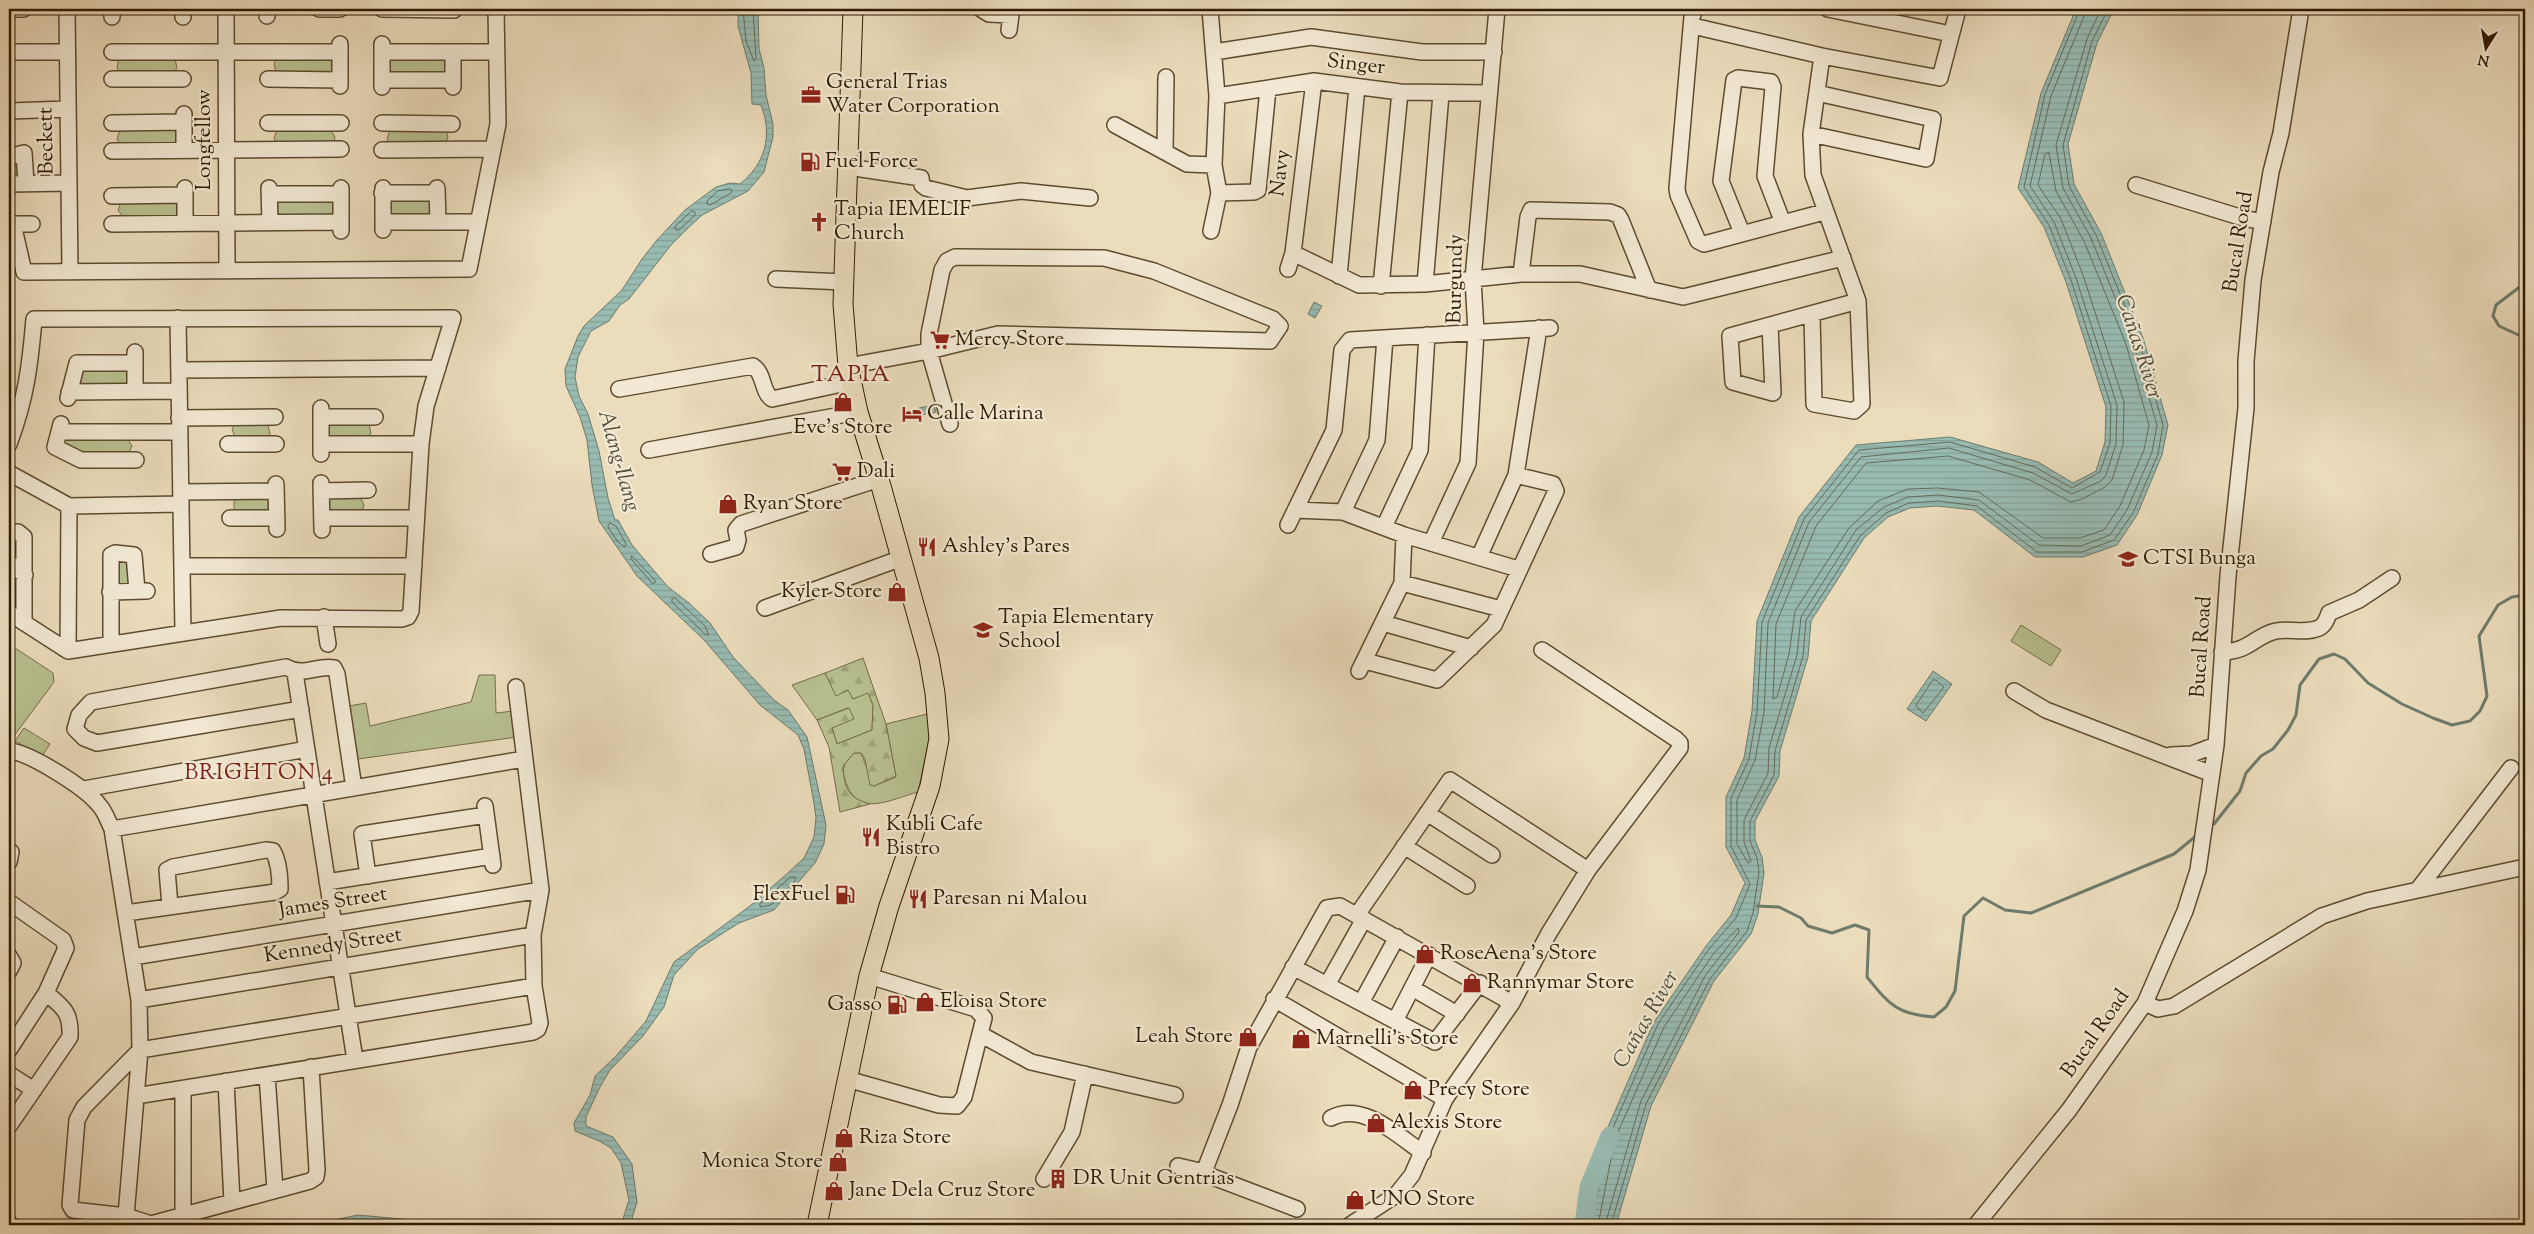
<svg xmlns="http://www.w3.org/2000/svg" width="2534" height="1234" font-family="'Sorts Mill Goudy',serif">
<defs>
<pattern id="forest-firs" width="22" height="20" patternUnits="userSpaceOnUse" patternTransform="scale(1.25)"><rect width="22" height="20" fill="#b8c090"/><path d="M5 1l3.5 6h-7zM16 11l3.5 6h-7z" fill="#9ea47a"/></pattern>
<pattern id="water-rules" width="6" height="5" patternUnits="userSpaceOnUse" patternTransform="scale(1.25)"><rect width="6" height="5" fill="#98bbb2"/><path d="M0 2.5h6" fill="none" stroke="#83a097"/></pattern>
</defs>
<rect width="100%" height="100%" fill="#ebdcbc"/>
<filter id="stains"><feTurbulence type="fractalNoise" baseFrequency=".004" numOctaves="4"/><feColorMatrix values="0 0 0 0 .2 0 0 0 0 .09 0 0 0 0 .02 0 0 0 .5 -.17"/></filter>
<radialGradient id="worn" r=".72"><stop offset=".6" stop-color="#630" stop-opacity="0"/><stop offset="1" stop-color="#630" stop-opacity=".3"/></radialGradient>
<path fill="#b8c090" stroke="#746e48" d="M119 58 175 59 177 68 173 73 119 72 117 67Z
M276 59H332L333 71 330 73 276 72 274 64Z
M390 59H446V71L444 73 392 74 388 70Z
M173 129 177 134V140L173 145 120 144 117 139 120 130Z
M330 129 335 137 333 143 277 144 274 138 277 130Z
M390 130 446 131 448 137 446 143 390 144 387 139Z
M18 161 21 177 9 180V162Z
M393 199 428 200 430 202 431 214 428 216H393L390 214 389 203Z
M331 200 335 205 331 216 280 217 276 212 278 201Z
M121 202H177L178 211 175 217H123L118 210Z
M123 368 128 371 129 383 126 385 83 386 78 382 80 370Z
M329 423 369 424 371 433 367 438 329 437 326 429Z
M235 424 268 425 270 434 266 439 235 437 232 429Z
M127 438 132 446 128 454 87 457 63 445 66 439Z
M264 496 270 499V511L236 512C233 507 233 502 236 498Z
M360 497 364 505 362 511H329L326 503 329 498Z
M16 535 17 561 9 556V536Z
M126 555 130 585 119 587 114 562Z
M2021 625 2061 650 2051 666 2011 641Z
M9 644 53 673 54 682 14 736H9Z
M825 673 836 695 849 690 853 699 868 692 873 705 872 730 837 744 832 728 848 708 817 720 792 685Z
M479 675H495L496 713 514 711 517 737 358 759 349 706 366 703 370 726 471 702Z
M931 713 929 739 918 792C889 800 857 819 845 780 841 768 845 761 854 753H861L874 786 896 777 886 724Z
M24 728 50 744 42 756 15 741Z"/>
<path fill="url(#forest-firs)" stroke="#746e48" d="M863 658 886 724 896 776 874 786 870 785 865 759 861 753H854L843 766C844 788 848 798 870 804L840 812 829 747 817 720 849 708 854 719 832 728 837 744 872 730 873 705 868 693 853 699 848 690 836 696 825 673Z"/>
<path fill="url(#water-rules)" stroke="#6e7b6b" d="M738 9H758L759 49 764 68 766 95 773 124V137L764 172 748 191 702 215 686 230 671 245 629 299 620 305 609 321 591 331 578 357 575 377 579 396 588 414 599 451 608 498 615 520H618L632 545 668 587 689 603 710 623 733 657 774 700 788 710 807 737 826 825 824 844 815 863 774 910 739 923 698 949 674 975 664 1007 643 1036 610 1070 600 1087 586 1117V1126L613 1137 632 1164 637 1202 630 1225H621L629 1200 621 1163 611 1148 599 1141 575 1131 574 1123 590 1095 595 1076 616 1056 646 1021 674 962 750 906 789 872 804 858 814 837 816 818 814 803 804 749 798 735 760 705 704 640 637 576 599 521 592 485 587 440 580 417 566 386 565 369 578 336 584 326 622 290 642 259 657 240 685 210 716 187 730 183 740 184C765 164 773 136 761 105L752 104 751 73 738 26Z
M2076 9H2114L2097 43 2068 144 2074 184 2101 233 2143 338 2168 425 2162 455 2137 515 2117 545 2083 557H2035L1974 510 1937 506 1910 508 1888 517 1864 538 1811 621 1808 657 1780 751 1779 776 1755 821V840L1762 857 1764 873 1758 914 1751 934 1714 981 1651 1106 1616 1225H1586L1604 1136 1654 1022 1706 946 1731 915 1745 883 1726 847V797L1744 758 1752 711 1757 621 1799 517 1856 445 1950 437 2038 462 2073 483 2096 471 2105 442 2106 407 2066 282 2044 227 2018 188 2041 93Z
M1314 302 1322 306 1315 318 1308 314Z
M934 405 936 412 921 415 919 408Z
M1933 671 1952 684 1926 721 1907 709Z
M358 1215 424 1221 436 1225H329V1221Z"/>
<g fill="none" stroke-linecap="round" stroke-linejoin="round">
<path stroke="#646b59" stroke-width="1" d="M743 9 746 41 754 61 756 58 753 9
M2087 9 2051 96 2030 186 2054 222 2076 278 2117 405 2116 444 2106 475 2101 481 2072 494 2033 473 1949 448 1861 457 1809 522 1768 623 1764 712 1755 760 1737 800V844L1748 863 1751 861 1744 842V820L1768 773 1769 748 1797 655 1801 617 1856 530 1884 507 1908 497 1938 495 1979 500 2039 545 2081 546 2110 535 2127 510 2152 452 2157 425 2133 342 2091 238 2063 188 2056 145 2087 39 2101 9
M2049 153 2056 191 2084 241 2126 344 2149 425 2144 450 2120 506 2104 530 2080 538H2043L1979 492 1938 488 1908 489 1878 501 1849 528 1795 611 1789 654 1777 697 1773 699 1776 624 1816 526 1866 463 1948 456 2030 480 2071 502 2082 499 2105 487 2112 480 2123 445 2124 402 2083 275 2061 219 2038 185 2045 154Z
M730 189 732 190 731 193 710 205 707 204V201L718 191Z
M692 211 695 212V215L679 230H676L675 227Z
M610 523 616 526 626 544 625 547 618 542 608 527Z
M632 556 655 580V583H652L631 559Z
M675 598 705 626 709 635H706L672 602V599Z
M1933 680H1936L1944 687 1923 713 1916 706Z
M791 877H795V881L771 905 760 907V904Z
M335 1225 359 1220 412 1225
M1591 1225 1609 1137 1658 1024 1709 949 1736 918 1750 884 1731 846V798L1749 759 1757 712 1762 622 1804 519 1859 450 1950 442 2035 467 2072 488 2100 472 2110 443 2111 406 2071 280 2049 225 2024 187 2045 94 2080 9
M1598 1225 1615 1139 1664 1027 1714 953 1738 928 1739 932 1705 976 1641 1101 1605 1225
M1611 1225 1646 1104 1710 979 1747 931 1753 913 1759 872 1757 858 1750 841V821L1774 775 1775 751 1803 656 1806 620 1860 536 1886 513 1909 503 1938 501 1977 506 2037 552H2082L2114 540 2133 513 2158 454 2163 425 2139 340 2096 235 2069 186 2063 145 2092 41 2108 9"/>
<path stroke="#6e7b6b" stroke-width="3" d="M2525 283 2496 305 2493 316 2499 326 2525 338
M2214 824 2240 791 2246 773 2261 756 2273 749 2288 730 2296 715 2300 685 2319 659 2334 654 2345 659 2368 683 2402 704 2433 718 2452 725 2470 721 2480 711 2487 696 2479 636 2498 605 2512 597 2525 595
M1757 906 1779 907 1801 918 1808 926 1832 933 1855 925 1869 930 1867 977C1889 1004 1897 1015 1934 1017L1946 1007 1955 991 1964 916 1983 898 2005 910 2031 913 2174 854 2196 836"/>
<path stroke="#98bbb2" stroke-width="19" d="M1584 1225 1589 1187 1610 1136"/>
<defs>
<path id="minor" d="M9 9H24
M67 9 70 272
M183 9V17
M226 9 227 271
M267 9V16
M319 9H340
M382 9 454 10
M981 9 989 14 1011 15 1009 30
M1210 9 1217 96 1214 165 1219 193 1211 231
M1695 9 1692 17 1677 188 1678 195 1698 241 1704 244 1824 212
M1828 9 1951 34
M112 17V9
M1693 26 1822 56 1940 78 1958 9
M340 44V86
M382 44V87
M9 52H67
M112 52H340
M382 52H497
M1214 52 1311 37 1422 52H1494
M112 79H183
M268 79 340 80
M382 80H453
M453 87V52
M1217 96 1314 81 1400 92 1489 93
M9 111 68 109
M184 114V150
M112 123 184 122
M268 123H341
M382 123 452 124
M1115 125 1187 164 1214 165
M1811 134 1926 159 1933 119 1817 93
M382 150 493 149
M112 151 341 149
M1165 152 1166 77
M9 157 24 153 26 183
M848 167 921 178 922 185 926 188 967 198 1021 191 1090 198
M9 184 69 183
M2136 185 2243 218 2263 222
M185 188V223
M269 188 270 223
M341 188V231
M383 188V230
M437 188 438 222
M382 193H437
M1219 193 1254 192 1258 190 1268 89
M270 194H341
M112 196 185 195
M383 222H478
M9 224H32
M13 224 24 272 469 269 498 124 496 9
M112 224 341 222
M1742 233 1721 181 1734 80 1738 78 1771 82 1773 87 1765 176 1783 223
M1293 253 1359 285 1425 284 1521 274H1580L1683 297 1843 258
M1288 269 1293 253 1314 81
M1521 274 1528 217 1531 210 1610 212 1618 215 1621 220 1649 290
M1339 276 1357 87
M776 279 844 282
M1425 284 1441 94
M1381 286 1400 92
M1812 314 1814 404 1854 411 1862 404 1858 301 1813 175 1811 134 1822 56
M178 318 183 633
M1770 325 1773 393 1733 382 1730 336 1858 301
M135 352V391
M848 366 929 351 998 334 1270 341 1280 326 1273 319 1154 271 1104 258 955 257 947 261 942 270 929 334V351L950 424
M179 370 438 368
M619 389 753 366C765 374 761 391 772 399L851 382
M69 392 179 391
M68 398 77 363H135
M321 408V454
M321 417H375
M179 418 275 417
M61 424 55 447 81 460H136
M59 432H180
M9 444C26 399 30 366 34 319L453 318 426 406 421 444 411 611 408 617 402 619 281 618 68 651 9 613
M228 444H276
M321 444H421
M649 450 858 412
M9 473 69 506 181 504
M321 483 322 530
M276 484 277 529
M321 491 368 490
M181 492 276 491
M1295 510 1343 512 1404 535 1518 569
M1343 512 1377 440 1385 338
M230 518H277
M322 518H416
M1288 525 1334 430 1342 350 1350 340 1550 328
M1384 527 1420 450 1427 335
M9 532H18L24 537V623
M1431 543 1468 463 1476 332 1473 279 1497 9
M711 554 736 547 738 540 736 530 741 524 879 479
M1479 557 1516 475 1539 328
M9 563 25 575
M182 566H414
M1402 583 1501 609
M110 592 147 591
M765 608 899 559
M324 617 328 644
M1383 623 1471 648
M111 644V555L115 553 134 555 137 591
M68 651 69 506
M2222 652C2251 651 2254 636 2276 631 2290 628 2305 634 2319 628 2325 625 2327 619 2329 613L2359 600 2392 578
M1365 661 1437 680 1494 625 1556 491 1553 484 1516 475
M1359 671 1402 583 1404 535
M295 673 355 1060
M2014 691 2046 710 2212 774
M301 709 97 743 84 738 75 729 79 715 91 702 286 667C303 677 316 665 334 668L337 674 354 788
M9 751C29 752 86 788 99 805 105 811 108 821 112 829L139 1000 140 1050 126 1216
M2171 755 2192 754 2216 745
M84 789 307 749
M485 806 493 865
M1427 813 1492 855
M112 829 524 759
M1404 846 1467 886
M9 850 11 852 9 862
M368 876 362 834 486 815
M327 882 492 856
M2419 888 2511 768
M9 902 63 940 66 948 46 993 9 1050
M126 913 275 892 280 889C280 877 279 862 273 851L266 850 173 867 167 870 170 906
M1357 915 1450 780 1588 870
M9 956 13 963 9 971
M133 957 541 890
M1293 967 1435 1042 1480 983
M1327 985 1364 919
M1412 988 1457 1014
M1274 999 1445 1099 1412 1175 1396 1195 1350 1225
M139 1000 533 935
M1361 1003 1397 937
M2145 1003 2158 1009 2174 1006 2322 916 2367 901 2525 867
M1395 1021 1429 955
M980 1034 1031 1062 1175 1095
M311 1067 317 1170 316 1177 310 1181 151 1224 126 1216 73 1210 70 1205 77 1120 84 1107 140 1050 534 986
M9 1074 34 1090
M267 1075 275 1190
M847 1079 939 1105 957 1106 964 1097 984 1018 976 1009 869 976
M226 1081 232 1202
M136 1096 533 1032 538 1029 540 1023 534 986 533 935 541 890 516 687
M1445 1099 1512 1003 1549 933 1588 870 1680 748V743L1676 739 1542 650
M1331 1118C1363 1101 1398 1136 1423 1153
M9 1126 70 1037C71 1012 64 1008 46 993
M1178 1166 1204 1172
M1044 1179 1072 1132 1085 1074
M1297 1209 1205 1174 1204 1172 1230 1105 1249 1047 1327 908 1340 906 1512 1003
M183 1216V1089
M9 1223 11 1225
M1976 1225 2069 1110 2145 1003 2185 911 2198 870 2216 745 2228 576 2246 408V361L2253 280 2271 172 2281 133 2301 9"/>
<path id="major" d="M817 1225 869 976 889 906 930 786 939 739 935 693 929 658 879 479 858 412 848 366 843 304 853 9"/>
</defs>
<use href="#minor" stroke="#5e4b2f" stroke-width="18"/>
<use href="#major" stroke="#2f1b00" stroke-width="21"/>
<use href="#minor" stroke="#f2e8d3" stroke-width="15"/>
<use href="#major" stroke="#ebdcbc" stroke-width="19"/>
</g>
<defs>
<symbol id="office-bare" viewBox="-9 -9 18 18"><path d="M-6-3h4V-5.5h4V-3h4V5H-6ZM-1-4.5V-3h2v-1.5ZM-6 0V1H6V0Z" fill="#8f2418" stroke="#f2e8d3" stroke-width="2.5" paint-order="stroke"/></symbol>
<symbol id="fuel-bare" viewBox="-9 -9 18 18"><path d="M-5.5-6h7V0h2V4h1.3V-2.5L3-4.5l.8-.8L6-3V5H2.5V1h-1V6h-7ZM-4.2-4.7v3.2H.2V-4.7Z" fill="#8f2418" stroke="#f2e8d3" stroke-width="2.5" paint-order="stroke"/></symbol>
<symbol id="church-bare" viewBox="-9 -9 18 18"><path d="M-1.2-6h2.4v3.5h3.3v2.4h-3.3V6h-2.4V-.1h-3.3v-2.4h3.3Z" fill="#8f2418" stroke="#f2e8d3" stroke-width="2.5" paint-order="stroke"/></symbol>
<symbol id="supermarket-bare" viewBox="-9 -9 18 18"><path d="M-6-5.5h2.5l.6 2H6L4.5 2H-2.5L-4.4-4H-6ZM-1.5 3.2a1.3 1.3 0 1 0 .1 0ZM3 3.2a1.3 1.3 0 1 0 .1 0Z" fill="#8f2418" stroke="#f2e8d3" stroke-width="2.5" paint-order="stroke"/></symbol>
<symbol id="shop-bare" viewBox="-9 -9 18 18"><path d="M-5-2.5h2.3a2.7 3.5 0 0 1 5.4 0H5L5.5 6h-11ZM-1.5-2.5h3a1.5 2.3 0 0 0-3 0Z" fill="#8f2418" stroke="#f2e8d3" stroke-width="2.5" paint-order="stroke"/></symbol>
<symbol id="hotel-bare" viewBox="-9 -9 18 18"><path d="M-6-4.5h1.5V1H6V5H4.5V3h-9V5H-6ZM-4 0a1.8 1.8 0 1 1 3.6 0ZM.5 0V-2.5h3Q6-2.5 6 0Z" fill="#8f2418" stroke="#f2e8d3" stroke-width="2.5" paint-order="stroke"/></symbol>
<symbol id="restaurant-bare" viewBox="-9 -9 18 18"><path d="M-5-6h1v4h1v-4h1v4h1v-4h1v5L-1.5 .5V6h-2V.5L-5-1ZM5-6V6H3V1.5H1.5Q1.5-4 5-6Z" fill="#8f2418" stroke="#f2e8d3" stroke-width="2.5" paint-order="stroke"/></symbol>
<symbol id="school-bare" viewBox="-9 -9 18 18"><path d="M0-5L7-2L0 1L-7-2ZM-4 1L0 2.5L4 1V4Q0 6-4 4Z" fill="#8f2418" stroke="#f2e8d3" stroke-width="2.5" paint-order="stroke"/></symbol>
<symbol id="building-bare" viewBox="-9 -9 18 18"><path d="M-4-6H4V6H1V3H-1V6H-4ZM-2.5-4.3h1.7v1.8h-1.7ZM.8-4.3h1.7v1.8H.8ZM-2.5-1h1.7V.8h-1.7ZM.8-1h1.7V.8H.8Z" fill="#8f2418" stroke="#f2e8d3" stroke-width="2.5" paint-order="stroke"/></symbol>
</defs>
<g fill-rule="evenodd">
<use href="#office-bare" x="797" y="81" width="28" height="28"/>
<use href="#fuel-bare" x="796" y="148" width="28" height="28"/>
<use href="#church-bare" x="805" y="208" width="28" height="28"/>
<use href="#supermarket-bare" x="926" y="326" width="28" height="28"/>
<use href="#shop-bare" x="829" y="388" width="28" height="28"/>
<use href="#hotel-bare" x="898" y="400" width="28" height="28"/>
<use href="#supermarket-bare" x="828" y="458" width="28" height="28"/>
<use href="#shop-bare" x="714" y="490" width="28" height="28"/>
<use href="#restaurant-bare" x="913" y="533" width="28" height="28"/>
<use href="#school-bare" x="2114" y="545" width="28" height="28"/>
<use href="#shop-bare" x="883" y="578" width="28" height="28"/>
<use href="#school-bare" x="969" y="616" width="28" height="28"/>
<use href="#restaurant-bare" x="857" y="823" width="28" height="28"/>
<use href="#fuel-bare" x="831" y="881" width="28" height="28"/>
<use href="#restaurant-bare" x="904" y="885" width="28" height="28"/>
<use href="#shop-bare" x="1411" y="940" width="28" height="28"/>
<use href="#shop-bare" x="1458" y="969" width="28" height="28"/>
<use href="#shop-bare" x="911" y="988" width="28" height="28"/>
<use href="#fuel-bare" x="883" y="991" width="28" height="28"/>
<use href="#shop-bare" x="1234" y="1023" width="28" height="28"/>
<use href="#shop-bare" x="1287" y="1025" width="28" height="28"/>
<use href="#shop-bare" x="1399" y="1076" width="28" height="28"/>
<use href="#shop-bare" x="1362" y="1109" width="28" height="28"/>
<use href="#shop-bare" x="830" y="1124" width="28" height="28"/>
<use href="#shop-bare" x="824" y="1148" width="28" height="28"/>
<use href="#building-bare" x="1044" y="1165" width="28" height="28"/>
<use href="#shop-bare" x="820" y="1177" width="28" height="28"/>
<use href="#shop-bare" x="1341" y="1186" width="28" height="28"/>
</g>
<g text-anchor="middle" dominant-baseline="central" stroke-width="4.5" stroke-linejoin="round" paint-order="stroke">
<g font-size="21" fill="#2f1b00" stroke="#f2e8d3">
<text transform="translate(1356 65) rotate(7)">Singer</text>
<text transform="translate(205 140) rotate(-90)">Longfellow</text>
<text transform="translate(47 141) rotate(-91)">Beckett</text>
<text transform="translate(1281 173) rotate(-83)">Navy</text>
<text transform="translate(2239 242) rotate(-81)">Bucal Road</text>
<text transform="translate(1456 279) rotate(-89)">Burgundy</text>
<text transform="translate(2202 647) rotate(-86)">Bucal Road</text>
<text transform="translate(333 903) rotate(-9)">James Street</text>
<text transform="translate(333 946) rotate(-9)">Kennedy Street</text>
<text transform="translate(2096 1034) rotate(-55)">Bucal Road</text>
</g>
<g font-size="21" fill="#2f1b00" stroke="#f2e8d3" text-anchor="start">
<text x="826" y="83">General Trias<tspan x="826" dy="24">Water Corporation</tspan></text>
<text x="825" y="162">Fuel Force</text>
<text x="834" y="210">Tapia IEMELIF<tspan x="834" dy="24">Church</tspan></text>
<text x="955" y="340">Mercy Store</text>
<text x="927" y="414">Calle Marina</text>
<text x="843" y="428" text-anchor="middle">Eve's Store</text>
<text x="857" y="472">Dali</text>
<text x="743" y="504">Ryan Store</text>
<text x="942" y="547">Ashley's Pares</text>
<text x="2143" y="559">CTSI Bunga</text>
<text x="882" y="592" text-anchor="end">Kyler Store</text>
<text x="998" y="618">Tapia Elementary<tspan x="998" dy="24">School</tspan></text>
<text x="886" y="825">Kubli Cafe<tspan x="886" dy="24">Bistro</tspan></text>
<text x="830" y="895" text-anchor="end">FlexFuel</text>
<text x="933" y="899">Paresan ni Malou</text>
<text x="1440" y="954">RoseAena's Store</text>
<text x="1487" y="983">Rannymar Store</text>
<text x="940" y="1002">Eloisa Store</text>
<text x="882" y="1005" text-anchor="end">Gasso</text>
<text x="1233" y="1037" text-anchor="end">Leah Store</text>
<text x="1316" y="1039">Marnelli's Store</text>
<text x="1428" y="1090">Precy Store</text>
<text x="1391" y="1123">Alexis Store</text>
<text x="859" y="1138">Riza Store</text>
<text x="823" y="1162" text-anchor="end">Monica Store</text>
<text x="1073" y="1179">DR Unit Gentrias</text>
<text x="849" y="1191">Jane Dela Cruz Store</text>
<text x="1370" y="1200">UNO Store</text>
</g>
<g font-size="22" font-style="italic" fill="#4e4b35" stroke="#f2e8d3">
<text transform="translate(2138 347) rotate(72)">Cañas River</text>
<text transform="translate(618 461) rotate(74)">Alang-Ilang</text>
<text transform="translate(1647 1020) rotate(-60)">Cañas River</text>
</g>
<g font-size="22" letter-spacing="1" fill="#7a1f14" stroke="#f2e8d3">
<text x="259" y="774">BRIGHTON 4</text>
</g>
<g font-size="24" letter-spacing="1" fill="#7a1f14" stroke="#f2e8d3">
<text x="851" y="375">TAPIA</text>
</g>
</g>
<rect width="2534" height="1234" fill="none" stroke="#ebdcbc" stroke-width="30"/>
<rect x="10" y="10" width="2514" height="1214" fill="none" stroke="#2f1b00" stroke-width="2.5"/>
<rect x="15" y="15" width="2504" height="1204" fill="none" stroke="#2f1b00"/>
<g transform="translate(2486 48) rotate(191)" stroke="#f2e8d3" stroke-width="4" paint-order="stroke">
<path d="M0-4L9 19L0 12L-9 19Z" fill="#2f1b00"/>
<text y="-8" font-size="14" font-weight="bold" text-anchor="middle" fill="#2f1b00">N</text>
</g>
<rect width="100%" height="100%" filter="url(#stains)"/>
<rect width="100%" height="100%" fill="url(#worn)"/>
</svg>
